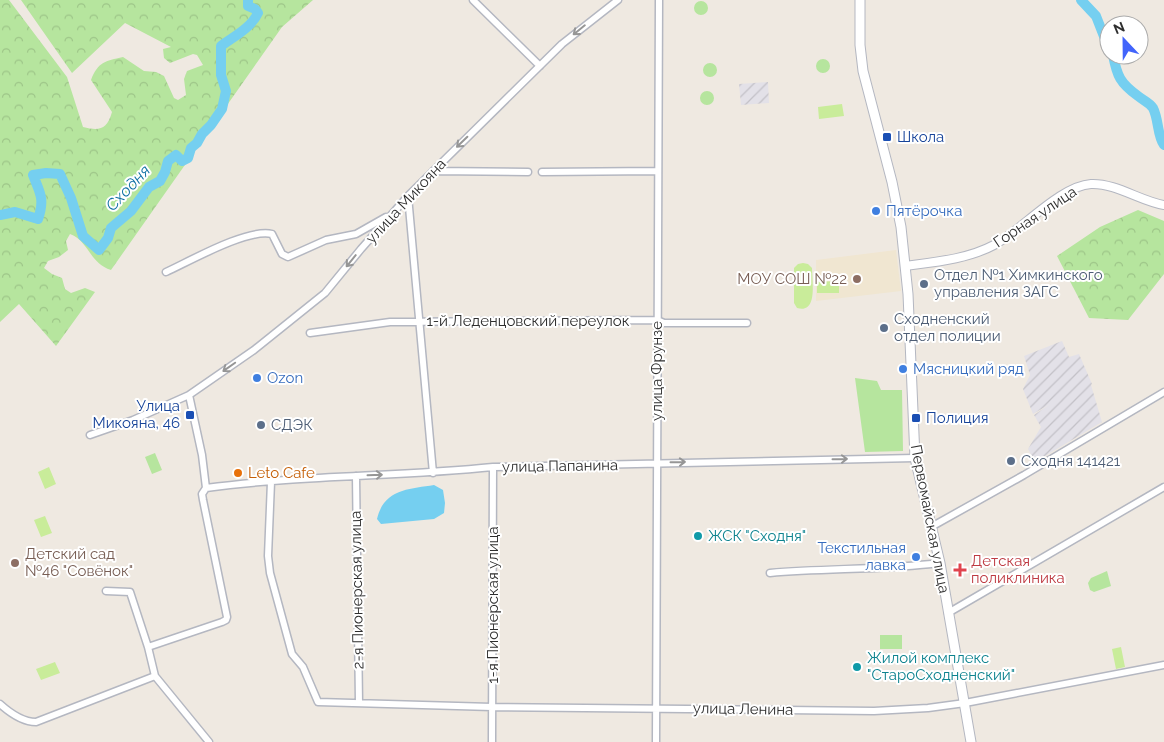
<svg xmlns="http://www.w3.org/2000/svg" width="1164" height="742" font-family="Raleway,sans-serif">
<defs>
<pattern id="industrial-furrows" width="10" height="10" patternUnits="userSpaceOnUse" patternTransform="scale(1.25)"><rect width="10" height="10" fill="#e3e1e8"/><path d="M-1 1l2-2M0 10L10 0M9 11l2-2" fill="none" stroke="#c3c1c7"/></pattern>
<pattern id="forest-crowns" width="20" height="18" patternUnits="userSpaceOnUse" patternTransform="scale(1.25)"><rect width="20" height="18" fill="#b6e59e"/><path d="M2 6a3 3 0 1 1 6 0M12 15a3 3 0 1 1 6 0" fill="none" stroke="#9dc588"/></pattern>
</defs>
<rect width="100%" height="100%" fill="#efe9e1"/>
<path fill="url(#industrial-furrows)" d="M768 82 769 103 741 105 739 84Z
M1062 341 1069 357 1079 354 1092 384 1091 385 1102 422 1035 462 1028 449 1041 427 1034 415 1050 404 1033 414 1023 389 1030 375 1024 356Z"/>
<path fill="#f0e6d1" d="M896 250 901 291 816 301V260Z"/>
<path fill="#b6e59e" d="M694 8a7 7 0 1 1 14 0a7 7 0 1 1-14 0Z
M816 66a7 7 0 1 1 14 0a7 7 0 1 1-14 0Z
M703 70a7 7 0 1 1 14 0a7 7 0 1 1-14 0Z
M700 98a7 7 0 1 1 14 0a7 7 0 1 1-14 0Z
M855 378 877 381 881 390H902L903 451 865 452Z
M155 453 162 470 152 474 145 457Z
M1107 571 1111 586 1094 592 1090 590 1088 583 1091 578Z
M880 635H902V649H880Z"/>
<path fill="url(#forest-crowns)" d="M0 0H9L67 77 83 127C99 131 107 130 112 112L91 80C98 62 105 61 123 57L144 71 156 72 164 76 174 98 178 100 186 95 184 79 187 71 203 65 197 55 193 54 170 63 164 58 163 49 171 47 125 23 72 73 21 0H313L282 27 111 270C89 263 89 241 70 234L66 241 68 250 59 257 48 261 44 268 52 274 62 278 65 289 71 293 85 288 95 292 56 346 19 304 0 322Z
M1138 210 1164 221V274L1128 320 1089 318 1057 256 1100 227Z"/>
<path fill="#c9ec9a" d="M842 104 844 116 819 119 818 107Z
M803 263 808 264 812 268C812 282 818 314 797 308L794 303V268L798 264Z
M839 281V293H817V282Z
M49 467 56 484 45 489 38 472Z
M45 516 52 533 41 537 34 520Z
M1121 647 1125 667 1116 669 1112 649Z
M55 662 60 673 41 680 36 669Z"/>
<path fill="#75cff0" d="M434 485 443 490 445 503 444 513 434 519 381 524 377 519C384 489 409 489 434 485Z"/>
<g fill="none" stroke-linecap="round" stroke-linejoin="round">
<path stroke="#75cff0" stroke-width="10" d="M1081 0 1096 16 1105 39 1109 43
M1113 55C1117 76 1120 83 1138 96 1144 101 1149 102 1153 108 1159 120 1157 135 1164 145
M0 215 15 212 38 219C45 199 40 193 33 175L46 173 60 174 71 198 83 236 99 250 108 238 111 228 131 211 149 187 160 181 165 172 168 161 176 155 182 161 188 158 191 148 197 143 202 134 211 125 222 109 226 91 221 75V46C233 37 251 28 258 13L255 9 248 6V0"/>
<defs>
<path id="minor" d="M473 0 540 66
M433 171 528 172
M542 172 657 171
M408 196 433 473
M166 272C190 261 248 228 272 234L282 254 288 257 326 240 356 234 386 217
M310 333 390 322 657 320 664 323H747
M90 435 133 420 189 395
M356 476 359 703
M271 482 268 556 270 573 292 654 303 667 318 702 492 707 874 711 928 708 965 703 1164 665
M206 488C301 475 397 477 493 467L915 458
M931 527 1024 475 1164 392
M770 573C827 568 884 570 940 563
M106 591 130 592 148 647 155 676 209 742
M948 613 1164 487
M148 647 222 622 226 620 227 617 203 500 202 494 206 488 202 455 189 395 254 350 325 293 361 249 408 196 562 44 618 0
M0 704C10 713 23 722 36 722L155 676
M492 742 493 467
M656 742 659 0"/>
<path id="tertiary" d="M905 266C935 262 968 259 994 245 1022 230 1060 186 1091 184 1116 183 1140 201 1164 205"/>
<path id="secondary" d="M860 0V45L863 71 892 182 901 227 908 294 915 458 940 563 971 742"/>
</defs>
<use href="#minor" stroke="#b4b7c1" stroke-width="9"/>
<use href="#tertiary" stroke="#b4b7c1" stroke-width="10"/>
<use href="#secondary" stroke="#b4b7c1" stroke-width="11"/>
<use href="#minor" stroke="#fff" stroke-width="6"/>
<use href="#tertiary" stroke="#fff" stroke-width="8"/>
<use href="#secondary" stroke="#fff" stroke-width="9"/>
</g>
<defs><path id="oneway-shaft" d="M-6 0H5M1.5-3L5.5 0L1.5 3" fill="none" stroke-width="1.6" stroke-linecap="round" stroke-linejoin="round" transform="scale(1.25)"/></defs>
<g stroke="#969696">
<use href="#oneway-shaft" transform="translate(579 30) rotate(141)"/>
<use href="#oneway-shaft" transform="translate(462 142) rotate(136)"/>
<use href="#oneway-shaft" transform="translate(351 261) rotate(129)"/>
<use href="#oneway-shaft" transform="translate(229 367) rotate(145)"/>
<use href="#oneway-shaft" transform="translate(840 459) rotate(-1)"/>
<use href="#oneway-shaft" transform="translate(678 462) rotate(-1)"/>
<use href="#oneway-shaft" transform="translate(375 475) rotate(-2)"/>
</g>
<g fill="#1a4fb4" stroke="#fff" stroke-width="2">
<rect x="882" y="132" width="10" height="10" rx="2.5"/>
<rect x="185" y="410" width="10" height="10" rx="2.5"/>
<rect x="911" y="413" width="10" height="10" rx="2.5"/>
</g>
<g fill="#3f7fe0" stroke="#fff" stroke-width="2">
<circle cx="876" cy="211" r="5"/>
<circle cx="903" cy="369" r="5"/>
<circle cx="257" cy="378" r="5"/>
<circle cx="916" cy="557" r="5"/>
</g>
<g fill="#8d6e63" stroke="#fff" stroke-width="2">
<circle cx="857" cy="279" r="5"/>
<circle cx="15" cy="563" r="5"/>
</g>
<g fill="#5c6f8a" stroke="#fff" stroke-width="2">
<circle cx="924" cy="284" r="5"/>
<circle cx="884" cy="328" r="5"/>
<circle cx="261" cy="425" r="5"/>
<circle cx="1011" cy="461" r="5"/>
</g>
<circle fill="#e8710a" stroke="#fff" stroke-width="2" cx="238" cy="473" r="5"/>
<g fill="#0f9aa8" stroke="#fff" stroke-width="2">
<circle cx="698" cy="536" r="5"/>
<circle cx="857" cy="667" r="5"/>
</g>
<path fill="#e0444e" stroke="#fff" stroke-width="2" d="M957.5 562.5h5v5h5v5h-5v5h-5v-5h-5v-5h5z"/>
<g text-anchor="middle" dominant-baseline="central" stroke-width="4" stroke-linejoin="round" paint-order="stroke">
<g font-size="15" fill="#164399" stroke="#fff" text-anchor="start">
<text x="897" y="137">Школа</text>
<text x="180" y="406" text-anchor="end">Улица<tspan x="180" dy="17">Микояна, 46</tspan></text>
<text x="926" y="418">Полиция</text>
</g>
<g font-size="15" fill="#2e2e2e" stroke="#fff">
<text transform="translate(406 201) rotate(-47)">улица Микояна</text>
<text transform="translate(1035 217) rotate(-34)">Горная улица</text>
<text x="528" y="321">1-й Леденцовский переулок</text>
<text transform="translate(657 371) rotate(-90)">улица Фрунзе</text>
<text transform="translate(560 466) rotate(-1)">улица Папанина</text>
<text transform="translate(930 519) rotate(79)">Первомайская улица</text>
<text transform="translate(357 590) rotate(-91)">2-я Пионерская улица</text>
<text transform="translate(493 605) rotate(-90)">1-я Пионерская улица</text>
<text transform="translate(743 709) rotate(1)">улица Ленина</text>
</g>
<g font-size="15" fill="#366cbe" stroke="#fff" text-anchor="start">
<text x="886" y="211">Пятёрочка</text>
<text x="913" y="369">Мясницкий ряд</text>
<text x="267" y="378">Ozon</text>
<text x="906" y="548" text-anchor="end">Текстильная<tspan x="906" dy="17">лавка</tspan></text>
</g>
<g font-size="15" fill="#4e5e75" stroke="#fff" text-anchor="start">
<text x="934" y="275">Отдел №1 Химкинского<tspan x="934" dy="17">управления ЗАГС</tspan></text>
<text x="894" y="319">Сходненский<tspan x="894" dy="17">отдел полиции</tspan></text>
<text x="271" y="425">СДЭК</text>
<text x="1021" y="461">Сходня 141421</text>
</g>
<g font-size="15" fill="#785e54" stroke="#fff" text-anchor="end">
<text x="847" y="279">МОУ СОШ №22</text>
<text x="25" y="554" text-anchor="start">Детский сад<tspan x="25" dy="17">№46 "Совёнок"</tspan></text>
</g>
<g font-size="15" fill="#c56008" stroke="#fff" text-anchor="start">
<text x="248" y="473">Leto Cafe</text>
</g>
<g font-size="15" fill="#0d838f" stroke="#fff" text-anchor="start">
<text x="708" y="536">ЖСК "Сходня"</text>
<text x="867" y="658">Жилой комплекс<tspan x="867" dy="17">"СтароСходненский"</tspan></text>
</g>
<g font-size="15" fill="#be3a42" stroke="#fff" text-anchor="start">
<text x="971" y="561">Детская<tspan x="971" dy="17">поликлиника</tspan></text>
</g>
<g font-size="16" font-style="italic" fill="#0d6fa3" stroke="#fff">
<text transform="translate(128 188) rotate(-47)">Сходня</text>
</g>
</g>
<g transform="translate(1124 40) rotate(338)"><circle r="24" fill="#ffffff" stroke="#ababab"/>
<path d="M0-4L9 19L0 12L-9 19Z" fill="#4264fb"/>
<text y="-8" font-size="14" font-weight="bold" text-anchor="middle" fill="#2e2e2e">N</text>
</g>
</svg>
